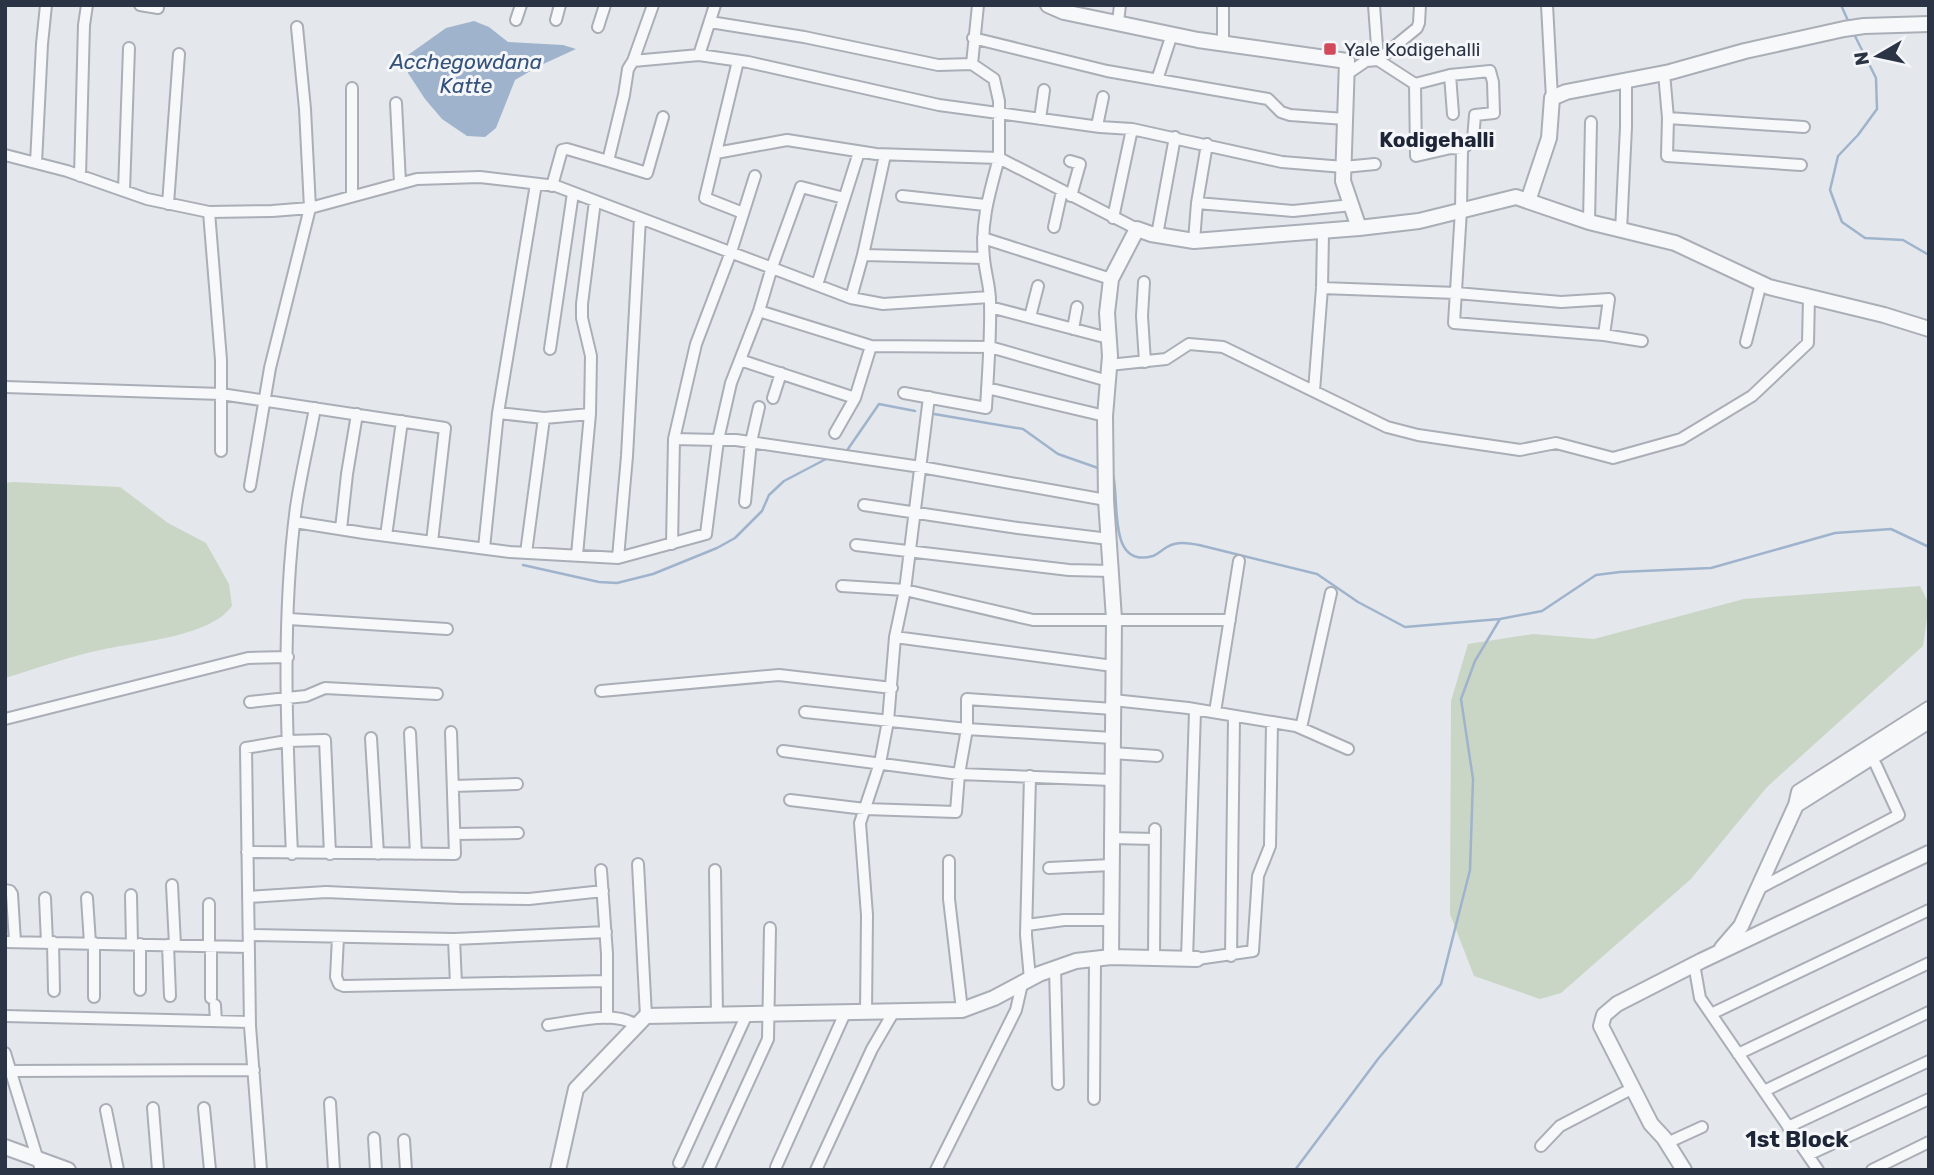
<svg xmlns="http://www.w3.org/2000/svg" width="1934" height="1175" font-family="Rubik,sans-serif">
<rect width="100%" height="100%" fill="#e4e7ec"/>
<path fill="#c9d6c5" d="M13 482 120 487 168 523 206 543 229 584 232 606C211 636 139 642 105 649 71 656 38 668 5 678V483Z
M1920 586 1929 604 1923 646 1767 787 1691 879 1561 993 1540 999 1474 976 1450 914 1451 701 1468 644 1533 634 1594 639 1744 599Z"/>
<path fill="#9fb4cc" d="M474 21 489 27 508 42 563 45 576 49 539 66 515 80 496 128 485 137 467 136 442 119 425 99 408 73V55L446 28Z"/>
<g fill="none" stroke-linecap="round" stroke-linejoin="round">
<path stroke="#9fb4cc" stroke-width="2.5" d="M1841 5 1850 25
M1854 34 1876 78 1877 109 1858 135 1838 156 1830 190 1842 222 1865 238 1903 240 1929 255
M934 414 1023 429 1058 454 1098 468
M848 449 879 404 915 411
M1113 475C1120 500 1107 569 1153 556 1158 554 1162 550 1167 547 1177 541 1188 543 1199 545L1317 574 1358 602 1405 627 1500 619 1542 611 1596 575 1620 572 1711 568 1835 533 1891 529 1929 547
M523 565 599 582 617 583 653 574 717 548 735 538 762 511 769 495 784 481 826 459
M1295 1170 1378 1059 1441 984 1470 870 1473 779 1461 699 1475 661 1500 619"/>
<defs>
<path id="minor" d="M140 5 158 8
M978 5 972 64 994 79 999 101V158L1137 229
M1374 5 1378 60 1415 84 1416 156 1451 148 1462 149 1473 140 1475 115 1494 113 1493 82 1490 71 1450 75 1453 114
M1547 5 1552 98
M516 20 521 5
M556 20 560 5
M710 22 804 37 938 65 972 64
M1118 22 1120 5
M598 27 605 5
M973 38 1107 71 1268 99 1281 112 1290 115 1345 119
M1223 43V5
M699 55 715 5
M633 61 699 55 748 62 939 105 1100 127 1132 129 1282 162 1344 167 1375 164
M738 61 705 198 743 213
M1664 73 1668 118 1667 156 1801 165
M1347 74 1366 61 1378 60 1417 28 1419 23 1420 5
M1157 80 1172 34
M1415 84 1450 75
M352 88V196
M396 103 400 183
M1668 118 1804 127
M1040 119 1044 90
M1097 126 1103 97
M1462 149 1461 210 1454 323 1604 335 1642 341
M716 153 787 140 876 154 999 158C990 191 980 223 984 258 985 272 990 286 990 301 991 337 988 372 986 408L904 393
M5 155 67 171 147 199 209 212 272 211 310 208 417 179 480 177 556 186 851 298 883 304 990 297
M608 161 647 173 663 117
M1070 161 1080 164 1071 196
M36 163 42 44 46 5
M80 176 84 25 87 5
M552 186 562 150 567 149 608 161 624 95 628 69 633 61 653 5
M124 191 129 48
M902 196 985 205
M1197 203 1293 211 1352 205
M168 204 179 54
M209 212 221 360V451
M1113 218 1132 129
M1589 222 1591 122
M1054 227 1062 191
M1621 231 1626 127V82
M1157 235 1175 137
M983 238 1111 279
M1194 241 1197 203 1207 144
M863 255 984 258
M1144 282 1142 316 1145 362
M817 285 859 152
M1322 288 1456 293 1561 302 1609 299 1604 335
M851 298 863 255 885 155
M990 307 1108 338
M759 311 871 346 990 347 1108 381
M1030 317 1038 286
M1073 329 1077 307
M1746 342 1761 283
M550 349 573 193
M740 360 855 398 871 346
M1109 365 1166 359 1189 344 1223 347 1387 427 1418 435 1520 450 1556 443 1613 458 1681 439 1752 396 1808 343 1809 297
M5 387 221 394 445 428 432 542
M987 388 1105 416
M1314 391 1322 288 1323 233
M773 398 781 373
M498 413 544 418 526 553
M544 418 590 414
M835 433 855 398
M674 439 718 440 731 383 759 311 772 267 801 187 844 198
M250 486 270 368 310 208 305 109 297 27
M745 502 751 442 759 407
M864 505 1018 528 1109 539
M295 522 364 533 510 552 618 558 706 534 718 440H736L921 467 1106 500
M341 529 347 474 357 414
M386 536 402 421
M672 544 674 439 696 344 731 252 755 176
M856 545 1069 570 1111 571
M484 548 498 413 536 184
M577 555 590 414 591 356 582 318V304L595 201
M618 558 627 456 640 218
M842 586 905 590 1033 620H1230
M289 619 447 629
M895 637 1113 666
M601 691 779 675 892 688
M1113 700 1188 708 1296 726 1348 749
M250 702 306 696 325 688 437 694
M805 712 967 729V699L1113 709
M1215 712 1239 561
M5 719 248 658 288 657
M1301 728 1331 593
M410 733 416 854
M371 738 378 854
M1112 738 967 729 959 774 1112 780
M783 751 959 774 956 812 865 809 790 800
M1112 753 1157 756
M1030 776 1026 935 1030 979
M453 786 517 784
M455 834 518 833
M1111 838 1155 839
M247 852 455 854 451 732
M292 854C287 739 281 621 296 507 301 474 309 441 315 408
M949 861V899L962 1010
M638 864 646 1016
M1049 868 1111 865
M601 870 607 954V1018
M715 870 717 1015
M172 885 175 945
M1758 889 1899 815 1876 765
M5 890 10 891 12 894 15 942
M131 895 132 944
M248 897 326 892 459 898 529 899 603 891
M45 898 47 942
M87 898 90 943
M209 904V946
M1027 925 1064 920H1110
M249 935 454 939 606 932
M338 937 336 977 339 984 344 986 607 981
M454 939 456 984
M5 942 249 947
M53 942 54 991
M94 943V997
M168 945 170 996
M1231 956 1234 718
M1154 957 1155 829
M1187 959 1195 711
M1197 959 1253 951 1258 876 1270 846 1272 722
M1694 964 1700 998 1818 1170
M1055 968 1058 1084
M140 990V944
M211 998V946
M215 1005 216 1021
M866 1013 867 915 860 823 880 763 888 721 895 637 905 590 929 397
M1711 1014 1929 910
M5 1016 250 1022
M548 1025C574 1022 613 1010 636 1025
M5 1053 41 1170
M1738 1054 1929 963
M11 1071 254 1070
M1764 1091 1929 1012
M1094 1099 1095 959
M330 1103 334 1170
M153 1108 158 1170
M204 1108 210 1170
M106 1110 118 1170
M1788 1127 1929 1061
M374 1138 376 1170
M404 1140 406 1170
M1667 1143 1702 1127
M1541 1146 1560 1126 1633 1088
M1808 1155 1929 1099
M679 1163 747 1014
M776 1167 845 1013
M261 1170 250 1026 246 748 287 741 325 740 330 854
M708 1170 768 1039 770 928
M816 1170 872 1049 893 1013
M936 1170 1016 1010 1022 984
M1872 1170 1929 1142"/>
<path id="tertiary" d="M1048 5 1064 12 1198 40 1347 61 1343 181 1359 228 1419 221 1516 197 1589 222 1675 243 1769 287 1884 315 1929 329
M1528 201 1549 138 1552 98 1566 92 1670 72 1745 51 1844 29 1864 26 1929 24
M1796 805 1929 721
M1722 948 1741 926 1796 805 1799 792 1929 709
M1111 957 1114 619 1106 500 1105 416 1110 356 1107 313 1111 279 1137 229 1151 234 1194 241 1359 228
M5 1147 68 1170
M558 1170 576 1089 646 1016 962 1010 994 998 1039 974 1076 961 1111 957 1197 959
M1684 1170 1664 1138 1651 1124 1601 1026 1604 1015 1617 1004 1701 961 1929 853"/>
</defs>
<use href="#minor" stroke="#a9aeb7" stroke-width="14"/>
<use href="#tertiary" stroke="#a9aeb7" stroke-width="18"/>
<use href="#minor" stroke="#f7f8fa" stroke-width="10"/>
<use href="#tertiary" stroke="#f7f8fa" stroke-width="14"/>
</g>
<rect fill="#d1495b" stroke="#f4f6f9" stroke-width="2.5" x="1323" y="42" width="14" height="14" rx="3.5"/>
<g text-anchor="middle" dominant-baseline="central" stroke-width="6" stroke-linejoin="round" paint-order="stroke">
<g font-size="19" fill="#2b3445" stroke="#f4f6f9" text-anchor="start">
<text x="1344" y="49">Yale Kodigehalli</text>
</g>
<g font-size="21" font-style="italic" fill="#34527a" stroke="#f4f6f9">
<text x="466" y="61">Acchegowdana<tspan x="466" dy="24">Katte</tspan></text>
</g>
<g font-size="21" font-weight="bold" fill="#1d2536" stroke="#f4f6f9">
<text x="1437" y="139">Kodigehalli</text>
</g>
<g font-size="23" font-weight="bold" fill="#1d2536" stroke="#f4f6f9">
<text x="1797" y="1139">1st Block</text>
</g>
</g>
<rect width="1934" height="1175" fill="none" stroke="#2b3445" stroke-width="14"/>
<g transform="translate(1878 56) rotate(261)" stroke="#f4f6f9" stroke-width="5" paint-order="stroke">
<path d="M0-5L12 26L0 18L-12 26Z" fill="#2b3445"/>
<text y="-10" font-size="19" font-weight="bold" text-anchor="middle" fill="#2b3445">N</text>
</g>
</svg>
